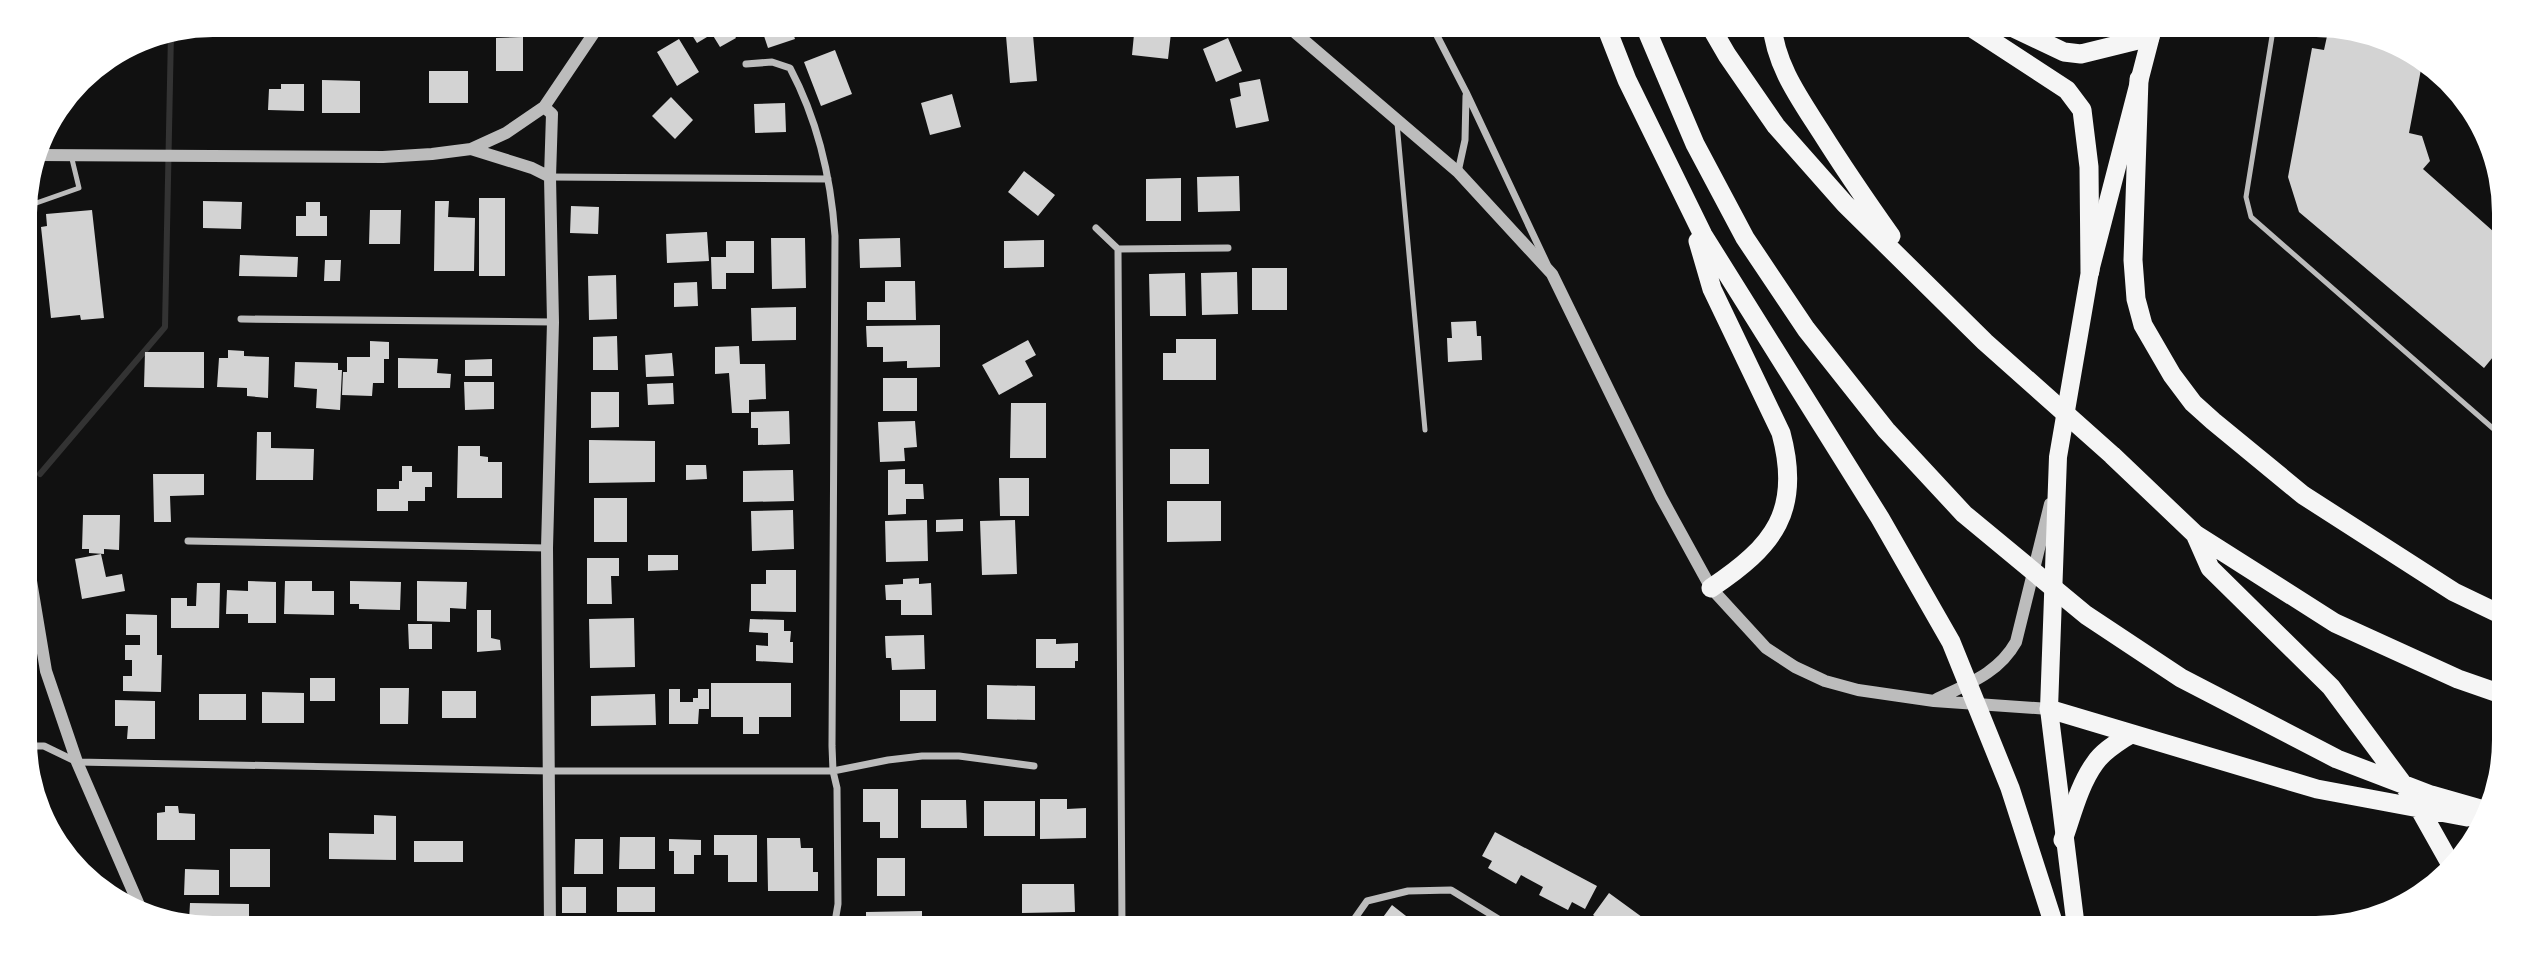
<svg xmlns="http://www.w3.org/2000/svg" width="2529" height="953" font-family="'Noto Serif',serif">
<rect width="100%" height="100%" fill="#111"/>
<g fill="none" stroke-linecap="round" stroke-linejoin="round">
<path stroke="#333" stroke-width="6" d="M40 474 165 327 171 33"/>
</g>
<path fill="#d3d3d3" d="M685 24H728L736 38 720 47 712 34 697 43Z
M760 24H790L795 39 768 48Z
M1005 24H1042V33L1033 35 1037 81 1010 83Z
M1135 24H1172L1168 59 1132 55Z
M2329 27 2377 35 2422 64 2409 133 2422 136 2430 161 2423 169 2503 240V366L2493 357 2484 368 2299 212 2288 177 2312 48 2324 50Z
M523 37V71H496V38Z
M1228 38 1242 71 1216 82 1203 49Z
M679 39 699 72 677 86 657 52Z
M835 50 852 94 821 106 804 62Z
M429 71H468V103H429Z
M1260 79 1269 121 1236 128 1230 99 1241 96 1239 83Z
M322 80 360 81V113H322Z
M281 84H304V111L268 110 269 89H281Z
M952 94 961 127 930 135 921 103Z
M671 97 693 120 675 139 652 116Z
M785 103 786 132 755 133 754 104Z
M1024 171 1055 195 1038 216 1008 192Z
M1239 176 1240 211 1198 212 1197 177Z
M1181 178V221H1146V179Z
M479 198H505V276H479Z
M203 201 242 202 241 229 203 228Z
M435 201H449L448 217 475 218 474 271H434Z
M306 202H320V216H327V236H296V216H306Z
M571 206 599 207 598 234 570 233Z
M92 210 104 318 81 320 80 315 51 318 41 227 47 226 46 214Z
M370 210H401L400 244H369Z
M707 232 709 261 667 263 666 234Z
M771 238H805L806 288 772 289Z
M900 238 901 267 860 268 859 239Z
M1044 240V267L1004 268V241Z
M726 241H754V273H726V289H712L711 257H726Z
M240 255 298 257 297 277 239 276Z
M325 260H341L340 281H324Z
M1252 268H1287V310H1252Z
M1237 272 1238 314 1202 315 1201 273Z
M1185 273 1186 316H1150L1149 274Z
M616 275 617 319 589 320 588 276Z
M885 281H915L916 320H867V302H885Z
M697 282 698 306 674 307V283Z
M796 307V340L752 341 751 308Z
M1476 321 1477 336H1481L1482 360 1448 362 1447 338H1452L1451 322Z
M940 325V367L907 368V361L883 362V347H867L866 326Z
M617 336 618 370H593V337Z
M1176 339H1216V380H1163V353H1176Z
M1028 340 1036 355 1025 361 1033 376 999 395 982 365Z
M370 341 389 342V359H384V383H373L372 396 342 395 343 372H347V357H370Z
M739 346 740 364H765L766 399 749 400V413H732L729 373 715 374V347Z
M228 350 244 351V356L269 357 268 398 247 396V388L217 387 219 358H228Z
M145 352H204V388L144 387Z
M672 353 674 376 646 377 645 355Z
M398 358 438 359 437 373 451 374 450 388H398Z
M492 359V376H465V360Z
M295 362 338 363V370H342L340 410 316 408 317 389 294 387Z
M883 378H917V411H883Z
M464 382H494V409L465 410Z
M673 383 674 404 648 405 647 384Z
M591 392H619V427L591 428Z
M1011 403H1046V458H1010Z
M789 411 790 444 758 445V428H751V412Z
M915 421 917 447 904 448 905 461 880 462 878 422Z
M257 432H271V448L314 449 313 480H256Z
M589 440 655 441V482L589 483Z
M458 446H480V456L488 457V462H502V498H457Z
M1170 449H1209V484H1170Z
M686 465H706L707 479 686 480Z
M402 466H412V472H432V487H425V501H408V511H377V489H399V481H402Z
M905 469V484H923L924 499H906V514L888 515V470Z
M793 470 794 501 743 502V471Z
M153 474H204V495L170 496 171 522H154Z
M999 478H1029V516H1000Z
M594 498H627V542H594Z
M1167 501H1221V541L1167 542Z
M793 510 794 549 752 551 751 511Z
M83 515H120L119 550 104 549V554L89 553V549H82Z
M963 519V531L936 532V520Z
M927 520 928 561 886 562 885 521Z
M1015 520 1017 574 982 575 980 521Z
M101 554 106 577 122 574 125 591 82 599 75 559Z
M648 555H678V570L648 571Z
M587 558H619V576H611L612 604H587Z
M766 570H796V612L751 611V584H766Z
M919 578V584L931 583 932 615H901V600H886L885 585 903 584V579Z
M248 581 276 582V623H248V614H226L227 590 248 591Z
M285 581H312V591H334V615L284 614Z
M350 581 401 582 400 610 359 609V604H350Z
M417 581 467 582 466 609 450 608V622L417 621Z
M197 583H220L219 628H171V598H187V606H196Z
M477 610H491V638L500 640 501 650 477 652Z
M126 614 157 615V655H162L161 692 123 691V676H132V660H125V645H140V635H126Z
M634 618 635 667 590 668 589 619Z
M750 619 784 620V631H791L790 642H793V663L756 661V645L768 646V633L749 632Z
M408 624H432V649H409Z
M924 635 925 669 892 670 891 658H886L885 636Z
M1036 639H1056V644L1078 643V661H1075V668H1036Z
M310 678H335V701H310Z
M711 683H791V717H759V734H743V717H711Z
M987 685 1035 686V720L987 719Z
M380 688H409L408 724H380Z
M669 689H680V702H693V698H698V689H709V709H699L698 724H669Z
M900 690H936V721H900Z
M442 691H476V718H442Z
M262 692 304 693V723H262Z
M199 694H246V720H199Z
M655 694 656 725 591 726V696Z
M115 700 155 701V739H127L128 726H115Z
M863 789H898V838H880V822H863Z
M1040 799H1067V809L1086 808V838L1040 839Z
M921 800H966L967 828H921Z
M984 801H1035V836H984Z
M165 806H178L179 813 195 814V840H157V813L165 812Z
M374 815 396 816V860L329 859V833L374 834Z
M1495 832 1597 886 1585 909 1572 902 1568 910 1539 895 1543 887 1521 875 1516 884 1488 868 1492 861 1482 856Z
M714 835H757V882H728V855H714Z
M620 837H655V869H619Z
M767 838H800L801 848H813V872H818V891H768Z
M575 839H603V874H574Z
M669 839 701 840V855H694V874H674V851H669Z
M414 841H463V862H414Z
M230 849H270V887H230Z
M877 858H905V896H877Z
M185 869 219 870V895H184Z
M1022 884H1074L1075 912 1022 913Z
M562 887H586V913H562Z
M617 887H655V912H617Z
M1609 893 1657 928H1602L1605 924 1593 915Z
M190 903 249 904V922L189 921Z
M1392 905 1415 923 1411 928H1375Z
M922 911V928H866V912Z
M766 916V928H717L716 918Z"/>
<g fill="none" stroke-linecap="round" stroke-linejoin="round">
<path stroke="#bcbcbc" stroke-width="5" d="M2274 24 2246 197 2251 217 2504 438
M2472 120 2474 123
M1397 123 1425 430
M25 207 79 188 71 155
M25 256 29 293 25 295"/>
<path stroke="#bcbcbc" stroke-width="7" d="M1431 24 1466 92 1547 264
M746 64 772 62 790 68C818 121 831 177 835 236L832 746 833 771 837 788 838 904 834 928
M1458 172 1465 140 1466 96
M550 177 828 179
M1096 228 1118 249 1122 928
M1118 249 1228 248
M241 319 553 322
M188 541 547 548
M28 746H44L77 762 550 771H833L888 760 922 756H959L1034 766
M1348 928 1367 901 1408 891 1451 890 1513 928"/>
<path stroke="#bcbcbc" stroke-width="12" d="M1285 24 1458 172 1552 274 1661 497 1711 588 1766 648 1795 667 1825 681 1858 690 1934 701 2049 709
M544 107 552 114 550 177 553 322 547 548 550 928
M471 149 532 168 550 177
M37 155 383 157 432 154 471 149 506 133 544 107 600 24
M27 557 46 671 77 762 142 912
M1935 700C1967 684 1998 674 2016 642L2050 504"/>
<path stroke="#f5f5f5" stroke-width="18" d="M2076 928 2049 709 2058 457 2090 271 2154 24"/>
<path stroke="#f5f5f5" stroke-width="19" d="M1605 24 1627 80 1703 235 1880 518 1951 642 2010 788 2055 928
M1644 24 1695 144 1745 238 1806 329 1886 430 1964 514 2086 615 2181 678 2337 759 2431 795 2487 811
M1709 24 1727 55 1776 126 1845 204 1985 342 2112 455 2195 534 2335 623 2458 679 2504 695
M1772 24C1775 65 1800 99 1821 132 1843 167 1867 202 1891 236
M1966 24 2067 90 2082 110 2089 167 2090 271
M2005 24 2064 52 2081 54 2150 37
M2139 79 2133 260 2136 299 2143 325 2172 375 2193 403 2213 421 2303 495 2454 592 2504 616
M1698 241 1712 289 1781 433C1802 511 1774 546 1711 588
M2195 534 2210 568 2331 687 2414 799 2450 863
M2049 709 2317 789 2467 817
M2063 840C2072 815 2079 785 2095 763 2103 751 2117 743 2129 735"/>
</g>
<path d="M0 0H2529V953H0ZM213 37H2316A176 176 0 0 1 2492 213V740A176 176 0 0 1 2316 916H213A176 176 0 0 1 37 740V213A176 176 0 0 1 213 37Z" fill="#fff" fill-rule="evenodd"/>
</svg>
